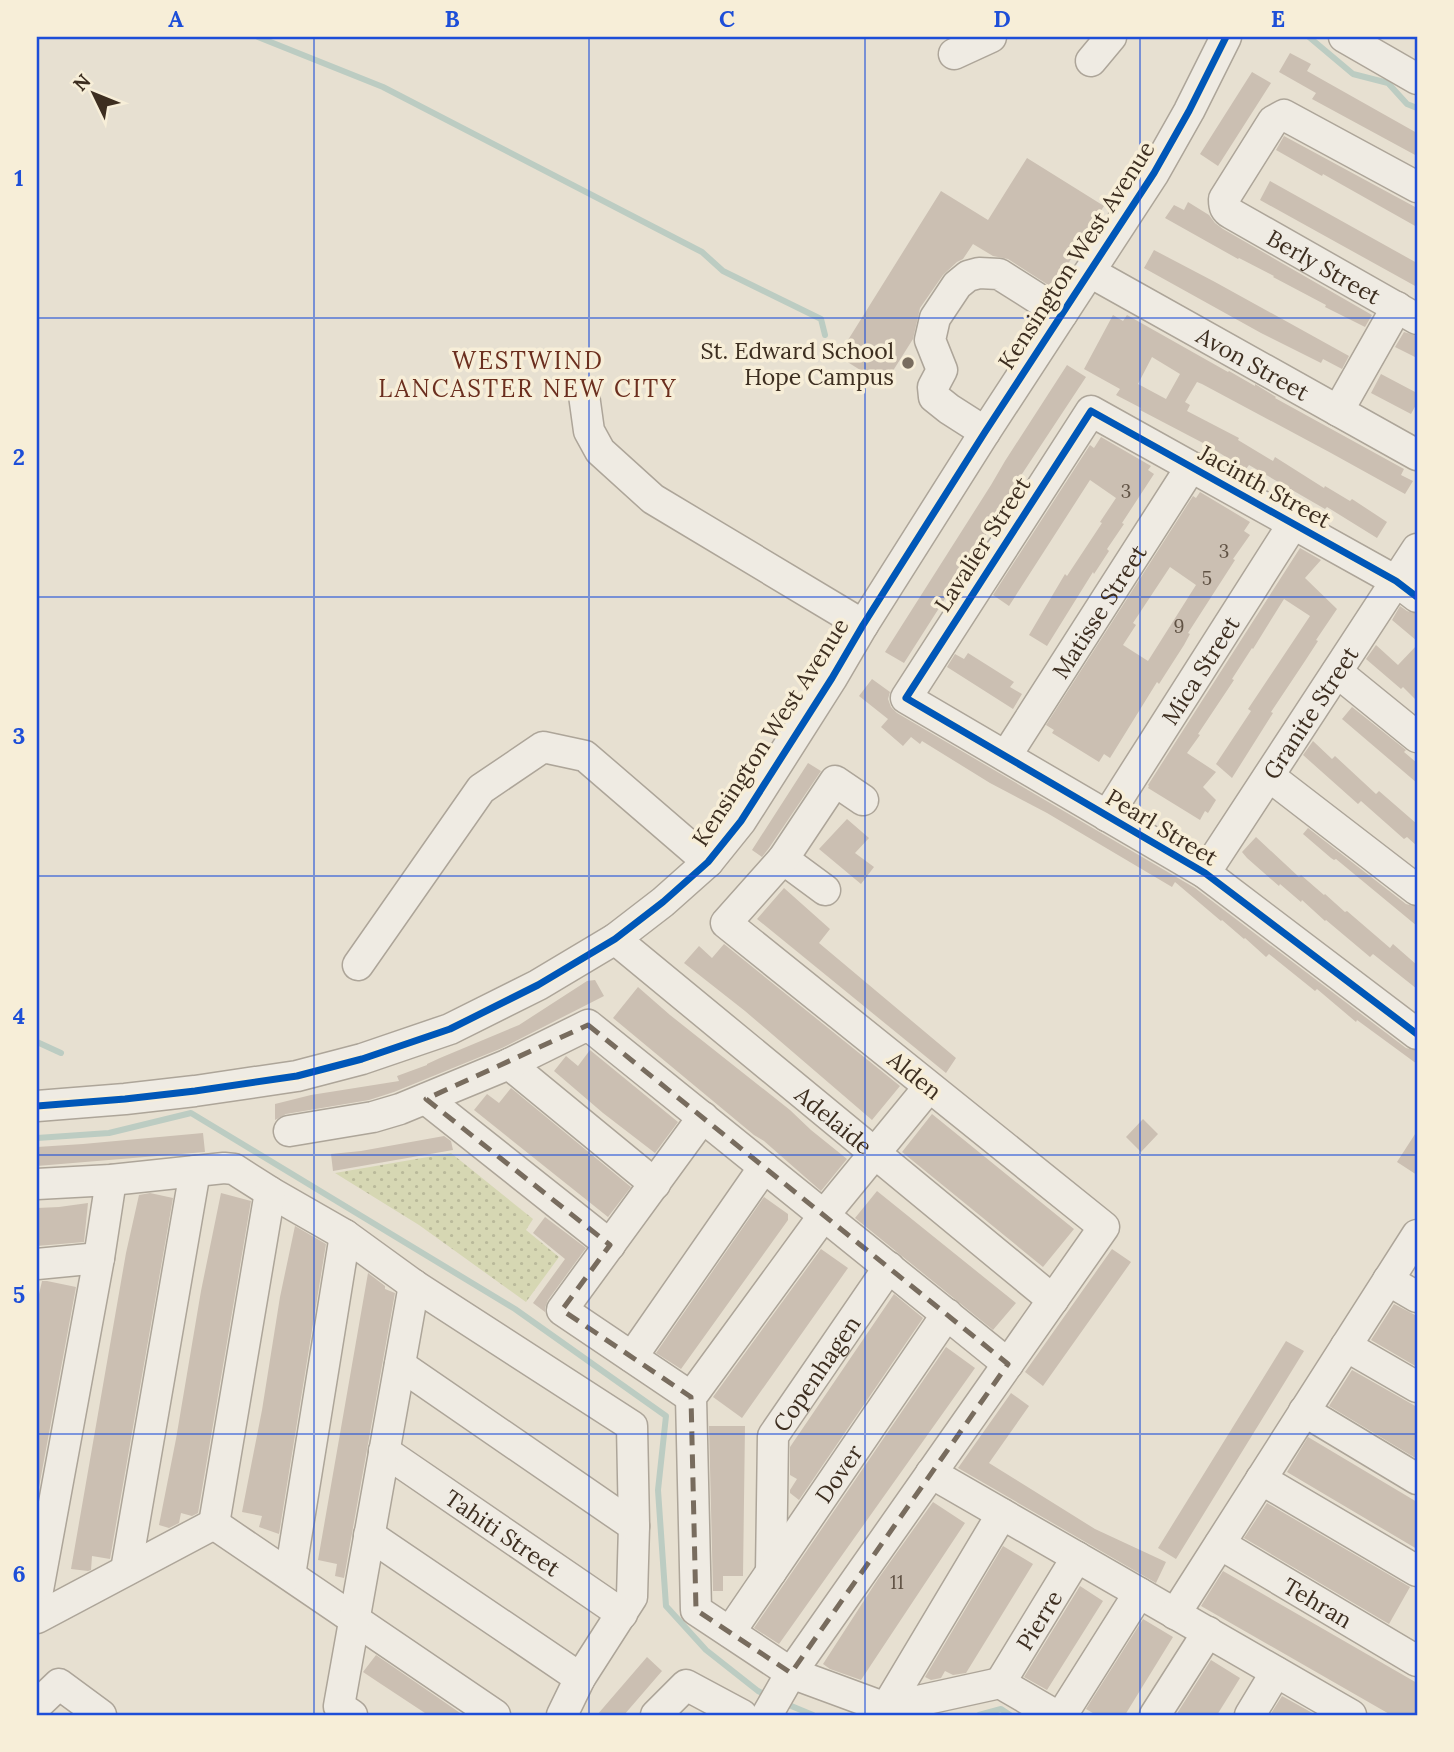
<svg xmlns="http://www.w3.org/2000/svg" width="1454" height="1752" font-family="Lora,serif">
<defs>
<pattern id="park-dots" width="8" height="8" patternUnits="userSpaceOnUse" patternTransform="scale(1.75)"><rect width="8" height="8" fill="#d6d7b3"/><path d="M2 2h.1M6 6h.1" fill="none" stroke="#b9b99a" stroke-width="1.8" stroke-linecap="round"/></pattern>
</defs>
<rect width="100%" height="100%" fill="#e7e0d1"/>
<path fill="url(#park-dots)" d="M451 1153 533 1219 526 1230 559 1257 526 1302 419 1225 335 1173Z"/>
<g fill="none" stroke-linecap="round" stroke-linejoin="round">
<path stroke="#bcccc2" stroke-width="6" d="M258 37 383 87 702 252 723 271 821 319 825 335
M1309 37 1353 74 1388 83 1407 104 1417 108
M37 1042 61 1053
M37 1138 109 1133 191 1113 515 1309 666 1416 658 1490 666 1606 706 1650 758 1691 768 1696
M784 1703 813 1715
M979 1715 1001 1709 1010 1715"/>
</g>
<path fill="#cbbfb2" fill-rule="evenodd" d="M1290 53 1311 64 1307 71 1417 133V156L1312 99 1316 93 1279 72Z
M1252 72 1271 83 1218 166 1200 154Z
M1284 136 1417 208V227L1323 174 1322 176 1276 150Z
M1027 158 1104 206 1053 288 1008 259 993 256 973 244 963 259 957 262 943 275 920 308 913 339 884 385 838 356 941 191 988 220Z
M1270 181 1417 263V287L1260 200Z
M1188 202 1209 215 1215 223 1223 229 1372 315 1365 327 1325 307 1326 305 1273 277 1274 276 1239 258 1238 259 1165 218 1174 205 1184 210Z
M1154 250 1215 282 1349 356 1342 369 1323 359 1321 363 1261 333 1144 268Z
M1113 315 1123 321 1127 315 1228 372 1229 371 1255 386V384L1276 397 1275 398 1404 469 1401 475 1413 481 1405 494 1331 453 1202 384 1197 382 1185 402 1190 405 1187 411 1239 438 1238 440 1273 461 1275 457 1324 488 1325 486 1350 501 1352 499 1387 522 1377 538 1327 507 1325 509 1249 465 1246 469 1203 443 1140 410 1141 408 1116 395 1120 389 1084 369ZM1152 357 1180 374 1166 399 1138 384Z
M1404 332 1417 336V358L1395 347Z
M1067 365 1086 377 1020 477 1022 478 904 663 885 652 991 485 1005 461Z
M1381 374 1417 393V403L1411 414 1371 393Z
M1101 437 1151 466 1148 470 1154 474 1122 523 1124 524 1107 549 1109 551 1094 574 1093 572 1047 646 1029 635 1065 574 1067 576 1102 523 1100 522 1116 498 1090 480 1009 606 993 595 1090 445 1094 448Z
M1200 492 1250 522 1244 531 1250 535 1233 559 1235 560 1188 633 1190 634 1184 645 1159 684 1157 682 1110 758 1104 754 1099 762 1052 733 1054 730 1046 725 1193 496 1196 498ZM1170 567 1196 585 1148 661 1123 645 1136 625 1133 623Z
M1300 548 1321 560 1305 578 1337 609 1316 640 1318 641 1305 661 1271 712 1273 713 1232 778 1216 764 1251 711 1248 709 1310 616 1284 599 1253 649 1252 648 1232 679 1234 680 1198 734 1200 735 1187 753 1216 772 1203 787 1216 800 1208 813 1205 811 1200 820 1148 788 1149 786 1148 785Z
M1400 606 1407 611 1417 614V641L1392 620Z
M1376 645 1398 665 1417 645V701L1403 687 1401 689 1366 659Z
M968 653 1014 682 1010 687 1022 694 1013 709 947 667 955 654 964 659Z
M872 679 890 692 888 699 891 707 897 713 1195 888 1406 1048 1417 1051V1064L1357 1020 1356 1022 1317 989 1315 991 1269 954 1266 957 1245 938 1244 939 1222 920 1221 921 1175 882 1172 887 1047 813 990 783 922 741 920 744 911 737 903 746 881 727 888 719 859 696Z
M1352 707 1406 750 1404 752 1417 763V783L1342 719Z
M1313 741 1332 759 1335 756 1376 794 1379 791 1417 824V846L1407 837 1404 839 1361 801 1358 804 1303 755Z
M808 763 821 771 769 848 762 857 752 850Z
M847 819 869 838 855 853 874 867 861 884 819 849Z
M1308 828 1406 904 1417 907V926L1336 859 1334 860 1331 858 1303 834Z
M1256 837 1299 877 1301 875 1324 895 1325 894 1345 912 1347 911 1390 948 1393 944 1417 965V989L1373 954 1370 957 1326 920 1325 921 1302 900 1301 902 1280 884 1279 886 1247 858 1242 852Z
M784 888 830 929 819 943 956 1058 946 1073 757 919Z
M724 944 900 1086 872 1120 745 1011 684 963 699 946 712 958Z
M595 980 604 996 502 1048 394 1092 369 1100 286 1114 275 1120V1104L311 1095 399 1081 397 1076 427 1065V1064L440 1058 519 1025 587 981Z
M638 987 670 1015 790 1110 811 1130 847 1159 821 1191 764 1141 754 1135 613 1018Z
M590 1050 678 1122 655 1153 603 1113 554 1071 566 1056 578 1066Z
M511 1088 631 1187 608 1217 474 1110 487 1094 499 1103Z
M932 1114 1074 1229 1043 1267 902 1152Z
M1143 1119 1158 1134 1141 1152 1126 1137Z
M1417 1131V1175L1397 1162Z
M203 1133 205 1152 37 1166V1147L83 1144Z
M444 1136 451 1141 453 1150 333 1171 331 1154 361 1151Z
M877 1191 1016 1303 993 1330 855 1218Z
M150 1193 173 1198 110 1559 92 1556 91 1570 88 1571 71 1569 126 1253 139 1195Z
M221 1193 251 1201 198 1513 192 1516 181 1513 179 1523 169 1528 159 1525 176 1439 201 1291Z
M764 1197 788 1214V1220L681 1369 656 1353Z
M88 1203 84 1242 37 1246V1208L59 1207Z
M545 1217 586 1248 548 1300 545 1308V1312L533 1303 565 1259 533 1233Z
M295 1226 326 1244 279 1534 259 1527 262 1516 242 1512 262 1410 280 1297Z
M821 1249 848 1268 742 1418 713 1397Z
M1112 1249 1131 1262 1043 1386 1025 1372Z
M368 1273 385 1286V1289L395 1293 344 1578 335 1576 337 1564 318 1560Z
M42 1281H47L76 1287 37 1498V1303Z
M894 1294 923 1318 799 1500 790 1493V1490L797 1479 790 1475V1447Z
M1394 1304 1417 1316V1367L1371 1340Z
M1286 1341 1304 1351 1176 1559 1158 1548Z
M946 1347 975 1368 779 1644 754 1628Z
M1352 1370 1417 1407V1459L1329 1406Z
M1011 1393 1029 1406 989 1463 1095 1529 1166 1562 1156 1583 958 1468Z
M709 1426H745L743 1576H723V1591H713Z
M1308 1437 1417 1502V1549L1287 1472Z
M933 1502 965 1523 861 1680 830 1669 823 1664 878 1579Z
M1267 1503 1410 1587 1389 1624 1244 1538Z
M1003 1546 1033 1564 966 1673 953 1675 945 1671 941 1678 931 1680 925 1677Z
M1223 1571 1417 1683V1715H1391L1201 1606Z
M1080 1586 1103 1601 1047 1690 1024 1677Z
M1143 1619 1173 1637 1125 1715H1096L1086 1709Z
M376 1655 440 1699 463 1715H428L381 1684 363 1672Z
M647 1657 662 1671 624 1715H597Z
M1211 1660 1240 1678 1232 1691 1217 1715H1176Z
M1282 1696 1316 1715H1270Z"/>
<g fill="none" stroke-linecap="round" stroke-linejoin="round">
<defs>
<g id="minor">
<path d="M1344 37 1417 79"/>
<path d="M954 54 991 37"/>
<path d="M1091 61 1111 37"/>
<path id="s1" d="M1417 187 1284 115 1273 121 1224 199C1224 207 1225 210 1232 214L1417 319"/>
<path id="s2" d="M1090 272 1417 455"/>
<path d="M584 395 589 431 600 451 653 499 863 625"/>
<path d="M1338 411 1397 307"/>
<path d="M985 432 949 409 934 397 933 387 942 370 930 340 935 318 957 285 968 276 979 273 999 274 1062 314"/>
<path d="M1417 597 1396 581 1091 411 906 698 1205 873 1417 1034"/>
<path d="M1337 672 1417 737"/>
<path id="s3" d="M1006 756 1191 467"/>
<path d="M1269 776 1417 890"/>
<path id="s4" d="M1107 816 1293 524"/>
<path d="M783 859 825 890"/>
<path id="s5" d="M1205 873 1417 549"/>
<path id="s6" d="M615 939 1053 1300"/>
<path d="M358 965 481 789 543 747 585 756 708 862"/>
<path d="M509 1064 655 1184"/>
<path d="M929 1087 824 1215 691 1397 696 1610 791 1673 886 1708 1000 1683 1055 1715"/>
<path d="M426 1099 610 1245"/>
<path d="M37 1106 125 1099 195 1091 297 1076 362 1059 450 1029 538 985 615 939 663 902 708 862 741 821 832 678 863 625 985 432 1154 173 1189 111 1226 37"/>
<path d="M289 1131 373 1117 400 1109 509 1064 588 1025 1008 1364"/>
<path d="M37 1184 111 1180 224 1168 234 1169 270 1192 345 1235 414 1285 632 1426 634 1526 632 1597 580 1678 562 1715"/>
<path d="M37 1264 99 1258"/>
<path d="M1388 1280 1417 1297"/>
<path d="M1346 1346 1417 1387"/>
<path d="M632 1357 764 1167"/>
<path d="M400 1365 634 1526"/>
<path d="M691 1397 562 1310 703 1117"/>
<path d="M1304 1411 1417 1479"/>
<path id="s7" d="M384 1451 622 1614"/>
<path d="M931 1473 1351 1715"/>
<path d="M1261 1479 1417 1571"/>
<path d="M214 1524 495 1715"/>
<path d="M214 1524 270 1192"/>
<path d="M369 1535 580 1678"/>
<path id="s8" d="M1220 1544 1417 1661"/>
<path d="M126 1570 195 1171"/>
<path id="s9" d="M771 1572 773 1436 889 1267"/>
<path d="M290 1575 345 1235"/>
<path d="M38 1590 99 1258 111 1180"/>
<path d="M1175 1614 1417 1235"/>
<path d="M37 1618 214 1524"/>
<path id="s10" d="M730 1632 947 1314"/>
<path id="s11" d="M1000 1683 1077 1557"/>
<path d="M37 1705 59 1684 101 1715"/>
<path d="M886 1708 1002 1514"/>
<path d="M352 1715 339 1706 414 1285"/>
<path d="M656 1715 686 1685 742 1715"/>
<path d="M767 1715 791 1673 1104 1227 726 923 783 859 835 781 863 800"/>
<path d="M1062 1715 1139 1593"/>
<path d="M1155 1715 1208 1632"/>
<path d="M1250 1715 1276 1672"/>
</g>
</defs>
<use href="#minor" stroke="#ada599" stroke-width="33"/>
<use href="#minor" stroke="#efebe3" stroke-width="30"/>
<defs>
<path id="cycleway" d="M1417 597 1396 581 1091 411 906 698 1205 873 1417 1034
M37 1106 125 1099 195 1091 297 1076 362 1059 450 1029 538 985 615 939 663 902 708 862 741 821 832 678 863 625 985 432 1154 173 1189 111 1226 37"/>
</defs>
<use href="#cycleway" stroke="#f7eed8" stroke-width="11"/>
<use href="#cycleway" stroke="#0057b8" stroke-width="7"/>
</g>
<path fill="none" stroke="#786c5e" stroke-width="5" stroke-dasharray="14 9" stroke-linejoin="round" d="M588 1025 1008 1364 791 1673 696 1610 691 1397 562 1310 610 1245 426 1099Z"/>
<path fill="none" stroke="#1d4ed8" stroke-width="2" stroke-opacity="0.55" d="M314 37V1715M589 37V1715M865 37V1715M1140 37V1715M37 318H1417M37 597H1417M37 876H1417M37 1155H1417M37 1434H1417"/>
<circle fill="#786c5e" stroke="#f7eed8" stroke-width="2.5" cx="908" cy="363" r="7"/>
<g text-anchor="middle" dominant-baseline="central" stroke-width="7" stroke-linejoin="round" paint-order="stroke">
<g font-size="19" fill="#605244">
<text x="1126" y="491">3</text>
<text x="1224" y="551">3</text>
<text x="1207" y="578">5</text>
<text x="1179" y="626">9</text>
<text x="897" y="1582">11</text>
</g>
<g font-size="23" fill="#3d2e20" stroke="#f7eed8">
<text transform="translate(1076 255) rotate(-57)">Kensington West Avenue</text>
<text stroke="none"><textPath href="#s1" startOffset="380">Berly Street</textPath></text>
<text stroke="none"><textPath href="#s2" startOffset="187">Avon Street</textPath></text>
<text transform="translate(1265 486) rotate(29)">Jacinth Street</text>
<text transform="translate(982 544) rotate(-57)">Lavalier Street</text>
<text stroke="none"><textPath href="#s3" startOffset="172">Matisse Street</textPath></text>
<text stroke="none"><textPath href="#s4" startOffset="173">Mica Street</textPath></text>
<text stroke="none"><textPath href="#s5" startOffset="192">Granite Street</textPath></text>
<text transform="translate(770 732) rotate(-57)">Kensington West Avenue</text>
<text transform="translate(1162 827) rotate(31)">Pearl Street</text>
<text transform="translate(915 1075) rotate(39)">Alden</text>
<text stroke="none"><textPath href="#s6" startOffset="284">Adelaide</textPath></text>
<text stroke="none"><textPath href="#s9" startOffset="212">Copenhagen</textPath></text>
<text stroke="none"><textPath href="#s10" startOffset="192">Dover</textPath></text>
<text stroke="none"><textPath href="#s7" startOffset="144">Tahiti Street</textPath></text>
<text stroke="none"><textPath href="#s8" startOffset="114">Tehran</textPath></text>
<text stroke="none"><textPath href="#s11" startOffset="74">Pierre</textPath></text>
</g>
<g font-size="23" fill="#3d2e20" stroke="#f7eed8" text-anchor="end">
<text x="894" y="350">St. Edward School<tspan x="894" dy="26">Hope Campus</tspan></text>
</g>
<g font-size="24" letter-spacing="2" fill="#6b2e1e" stroke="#f7eed8">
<text x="528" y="360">WESTWIND<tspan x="528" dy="28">LANCASTER NEW CITY</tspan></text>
</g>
</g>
<rect width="1454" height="1752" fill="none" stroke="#f7eed8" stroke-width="77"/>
<g transform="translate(94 94) rotate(313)" stroke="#f7eed8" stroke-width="5" paint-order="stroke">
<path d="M0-5L12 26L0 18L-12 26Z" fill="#3d2e20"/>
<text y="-10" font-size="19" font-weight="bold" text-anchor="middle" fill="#3d2e20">N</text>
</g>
<rect x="38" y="38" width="1378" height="1676" fill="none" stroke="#1d4ed8" stroke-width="2.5"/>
<g font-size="23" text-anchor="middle" font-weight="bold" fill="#1d4ed8">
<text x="176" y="27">A</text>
<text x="452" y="27">B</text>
<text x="727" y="27">C</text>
<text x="1002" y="27">D</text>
<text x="1278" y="27">E</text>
<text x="19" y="186">1</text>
<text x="19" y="465">2</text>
<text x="19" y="744">3</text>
<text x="19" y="1024">4</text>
<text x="19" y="1303">5</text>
<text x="19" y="1582">6</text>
</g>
</svg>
